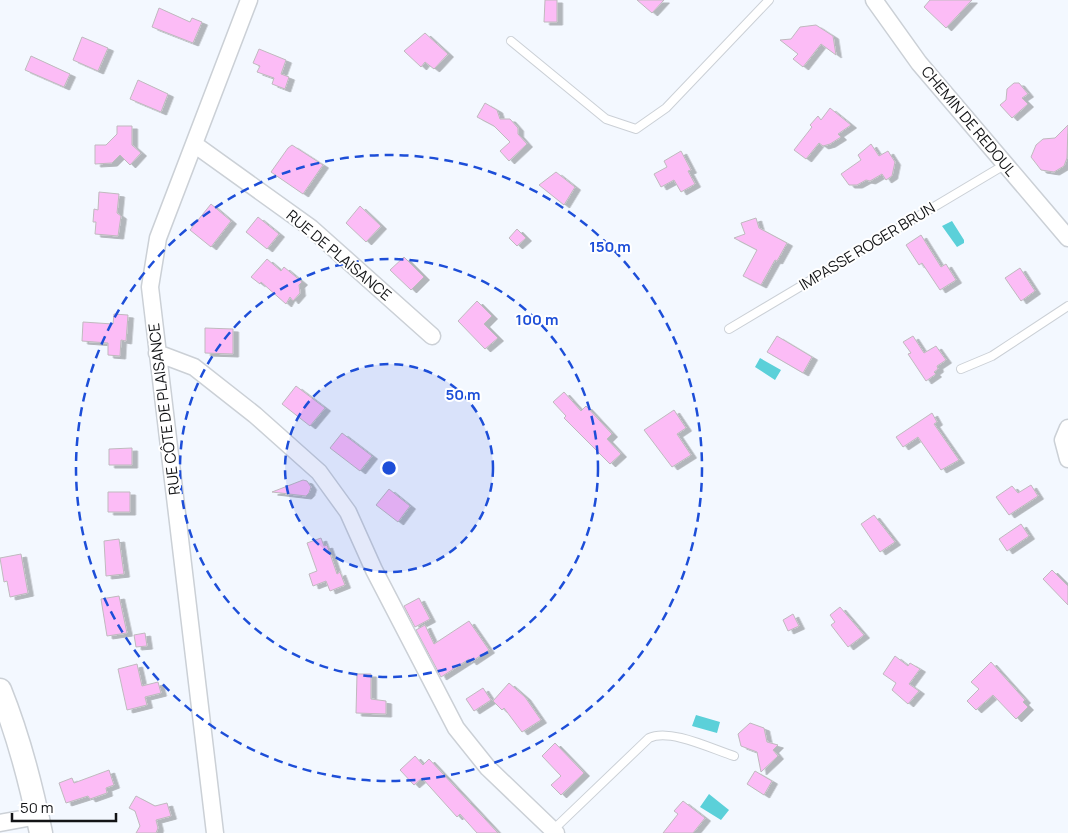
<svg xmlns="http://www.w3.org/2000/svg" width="1068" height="833" font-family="Manrope,sans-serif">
<defs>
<filter id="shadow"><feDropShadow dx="5.5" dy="3" stdDeviation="0" flood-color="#0004"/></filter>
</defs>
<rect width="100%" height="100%" fill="#f3f8ff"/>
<path fill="#5bd0d9" d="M952 221 964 240V243L957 247 942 226Z
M760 358 781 370 775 380 755 367Z
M696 715 720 722 717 733 692 726Z
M709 794 729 810 721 820 700 807Z"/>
<path fill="#fcbcf6" stroke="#bfb9be" filter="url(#shadow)" d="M545 0H557V22H544Z
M637 0H664L652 13Z
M930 0H972L946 28 924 7Z
M159 8 190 22 192 18 202 22 193 43 152 27Z
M816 25 833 36 836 55 821 44 803 67 793 59 798 54 780 40 791 39 800 27Z
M425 33 448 54 434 69 425 62 421 67 404 51Z
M82 37 108 48 98 71 73 60Z
M259 49 286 60 281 74 289 77 285 89 272 84 274 78 257 72 260 66 253 63Z
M31 56 70 74 64 87 25 70Z
M138 80 168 94 161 112 130 99Z
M1014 83H1019L1028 94 1022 98 1028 104 1012 118 1000 105 1006 100 1007 89Z
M485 103 497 110 500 119H510L518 128V134L527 144 509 161 500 151 510 142 494 126 477 117Z
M830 108 851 125 838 134 841 137 830 144 823 146 819 143 806 159 794 150 812 127 810 125 818 116 821 120Z
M1068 125 1067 158 1064 166 1054 172 1041 170 1031 157 1036 145 1043 139 1055 138Z
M117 126H132V145L141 153 130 165 120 155 112 163 95 164V145H106L117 134Z
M871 144 879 156 888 151 895 162 892 176 886 180 882 174 870 181 866 180 857 185H849L841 174 861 160 858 155Z
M292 145 323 165 303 194 271 172 288 148Z
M681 151 691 170 688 171 695 184 681 192 674 180 661 187 654 174 667 167 664 161Z
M556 172 575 187 564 205 539 185Z
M99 192 119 194 117 213 121 216 118 236 95 234 96 222H93L94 209 98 210Z
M211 204 231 221 211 247 190 230Z
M360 206 381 226 366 242 346 223Z
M258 217 279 234 267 249 246 232Z
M756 218 759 228 787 243 777 261 775 260 761 285 743 276 757 250 734 238 745 234 741 223Z
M517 229 526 238 517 246 509 238Z
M921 235 941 267 946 264 956 280 940 290 922 263 919 265 906 245Z
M404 257 424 277 411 290 390 270Z
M267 259 281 271 284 267 302 282 299 285 300 293 293 301 290 297 286 304 261 282 260 284 251 277Z
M1020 268 1035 291 1021 301 1005 278Z
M477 301 492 316 484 324 498 338 485 349 458 321Z
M114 314 128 315 126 341 121 340 120 356 108 355V343L82 341 83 322 113 324Z
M205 328 233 329V354L205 353Z
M777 336 812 357 803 373 767 352Z
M913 336 924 353 936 346 946 360 937 366 938 369 934 372 936 374 926 381 908 354 911 353 903 342Z
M296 386 325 408 310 426 282 404Z
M564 392 581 411 586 406 612 434 607 439 621 454 610 464 564 418 566 416 553 402Z
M674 410 686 428 677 434 691 455 672 467 644 430Z
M932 413 937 422 934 424 959 460 941 470 918 437 903 447 896 437Z
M342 433 372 456 360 471 330 448Z
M132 448V465H109V449Z
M303 480 307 481 311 487 309 493 306 496 272 492Z
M1031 485 1038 496 1009 515 996 497 1012 486 1018 493Z
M389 489 410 506 398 522 376 505Z
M108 492H130V512H108Z
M874 515 895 542 880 552 861 524Z
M1021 524 1029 536 1007 551 999 539Z
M321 538 324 546 327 545 337 574 340 572 345 585 330 591 326 581 313 586 309 574 317 571 307 543Z
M119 539 124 574 106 576 104 541Z
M21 554 28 593 10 597 7 581 4 582 0 558Z
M1052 570 1068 586V605L1043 579Z
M119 596 127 633 107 636 101 599Z
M419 598 430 619 415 627 404 606Z
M840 607 864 635 848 647 831 625 835 622 830 615Z
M793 614 799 626 788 631 783 620Z
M469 621 489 650 471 662 469 659 441 677 416 630 425 625 434 644Z
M145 633 147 646 136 647 134 635Z
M895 656 908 666 910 663 920 669 909 684 919 691 908 704 892 690 896 683 883 674Z
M991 662 1025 700 1023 702 1028 707 1016 719 993 695 976 710 967 701 979 689 971 682Z
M137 664 142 686 158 682 161 693 145 697 147 705 127 710 118 669Z
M357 674H371V699L386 701V714L356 713Z
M509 683 525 697 541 720 522 732 504 708 502 710 493 701Z
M483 688 491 700 474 711 466 699Z
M750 723 764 728 767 742 778 745 773 750 778 756 761 772 757 752 741 746 738 734Z
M555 743 584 773 561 795 551 785 561 776 542 756Z
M415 756 423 765 429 759 498 833H477L460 814 457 817 422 778 414 785 400 770Z
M109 770 114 785 106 788 107 793 90 799 88 796 66 803 59 783 72 778 74 783Z
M755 771 772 781 764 795 747 784Z
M136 796 155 806 167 803 171 816 156 820 158 828 156 833H136L140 826 135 811 129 808Z
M683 801 705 818 693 833H663L678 814 674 811Z"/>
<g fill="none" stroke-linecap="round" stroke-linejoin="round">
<defs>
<path id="service" d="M511 41 606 119 636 129 666 108 769 0
M729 329 1006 164
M961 369 992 356 1068 306
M553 830 649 738C670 728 712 749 734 756"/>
<path id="minor" d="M874 0 919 63 1068 238
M194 144 311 228 432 336
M157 353 194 367 255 415 319 472 348 512 374 570 456 728 488 768 556 833
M1068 428 1063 440 1068 459
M0 823 38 816
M215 833 150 287 158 238 249 0"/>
<path id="secondary" d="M0 690C19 737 31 784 41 833"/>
</defs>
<use href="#service" stroke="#cbd0d6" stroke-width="10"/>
<use href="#minor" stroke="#cbd0d6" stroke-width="19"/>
<use href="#secondary" stroke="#cbd0d6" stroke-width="25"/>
<use href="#service" stroke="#fff" stroke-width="8"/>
<use href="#minor" stroke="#fff" stroke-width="16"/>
<use href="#secondary" stroke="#fff" stroke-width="22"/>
</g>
<circle cx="389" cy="468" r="104" fill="#1d4ed8" fill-opacity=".12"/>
<g fill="none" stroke="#1d4ed8" stroke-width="2.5" stroke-dasharray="9 6">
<circle cx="389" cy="468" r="104"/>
<circle cx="389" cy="468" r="209"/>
<circle cx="389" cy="468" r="313"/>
</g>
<g text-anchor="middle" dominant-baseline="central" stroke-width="4" stroke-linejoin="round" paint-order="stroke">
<g font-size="15" fill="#131416" stroke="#fff">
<text transform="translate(969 121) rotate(50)">CHEMIN DE REDOUL</text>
<text transform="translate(867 246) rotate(-31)">IMPASSE ROGER BRUN</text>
<text transform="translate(339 255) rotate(40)">RUE DE PLAISANCE</text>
<text transform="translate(164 409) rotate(-97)">RUE CÔTE DE PLAISANCE</text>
</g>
</g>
<circle cx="389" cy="468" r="8" fill="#1d4ed8" stroke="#fff" stroke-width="2.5"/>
<g font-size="15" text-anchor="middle" font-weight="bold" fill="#1d4ed8" stroke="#fff" stroke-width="4" stroke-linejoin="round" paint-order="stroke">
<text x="610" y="252">150 m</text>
<text x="537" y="325">100 m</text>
<text x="463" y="400">50 m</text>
</g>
<path d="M12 813v8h104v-8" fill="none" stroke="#131416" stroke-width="2.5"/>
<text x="20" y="813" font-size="15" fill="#131416" stroke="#ffffff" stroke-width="4" paint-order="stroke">50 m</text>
</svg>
